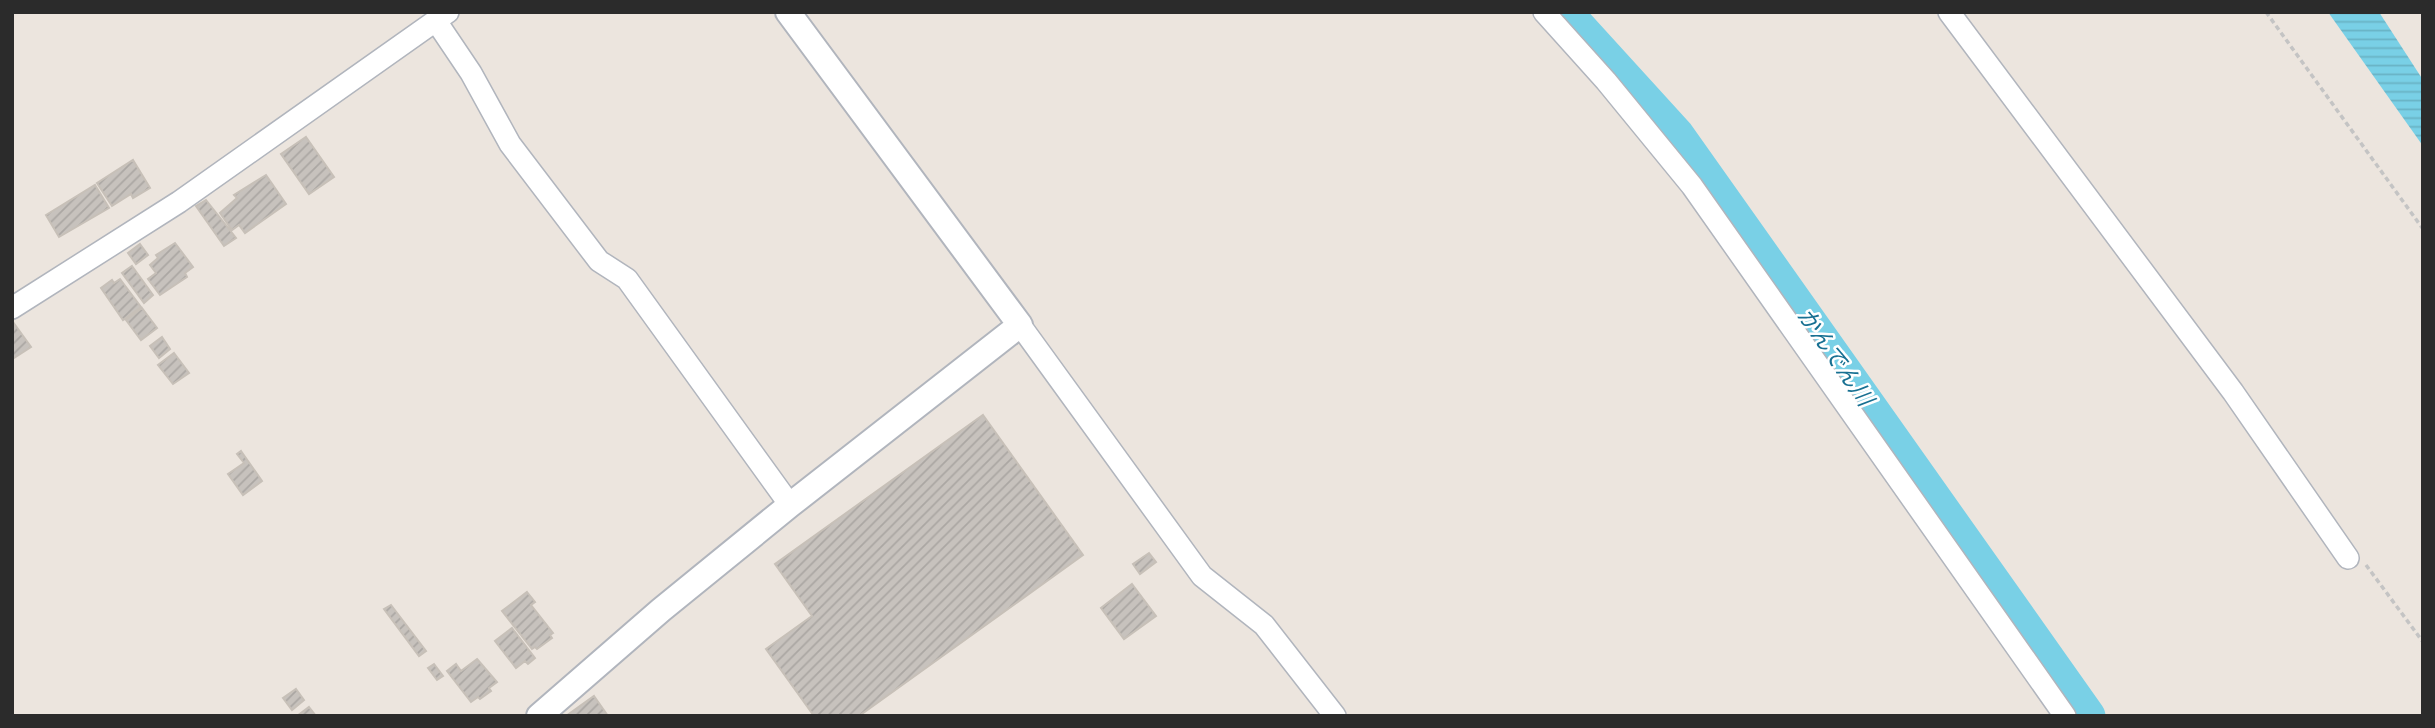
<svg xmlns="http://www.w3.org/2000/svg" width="2435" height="728" font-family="'Nunito Sans','Noto Sans JP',sans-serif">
<defs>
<pattern id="water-rules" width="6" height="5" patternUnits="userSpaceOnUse" patternTransform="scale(1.75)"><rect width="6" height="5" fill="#79d0e6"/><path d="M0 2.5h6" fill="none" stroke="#69b3c5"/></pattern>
<pattern id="building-hatch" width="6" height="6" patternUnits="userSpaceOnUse" patternTransform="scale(1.75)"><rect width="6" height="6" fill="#c7c2bd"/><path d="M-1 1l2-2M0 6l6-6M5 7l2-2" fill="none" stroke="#aba7a3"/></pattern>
</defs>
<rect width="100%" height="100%" fill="#ece5de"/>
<path fill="url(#water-rules)" d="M2328 12H2379L2423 80V146Z"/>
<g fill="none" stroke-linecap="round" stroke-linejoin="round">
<path stroke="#79d0e6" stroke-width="35" d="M1565 12 1677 135 2088 716"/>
</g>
<path fill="url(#building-hatch)" stroke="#c7c0b8" stroke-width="2" d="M306 137 334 177 309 194 281 154Z
M133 160 150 188 133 198 131 194 112 206 97 183Z
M266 175 286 204 245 233 239 225 232 230 220 213 237 198 234 195Z
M95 185 109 208 59 237 46 215Z
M206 200 236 238 224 246 196 206Z
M175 243 193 267 185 273 187 277 160 295 148 279 156 273 150 265 158 258 156 255Z
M140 244 148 255 136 264 128 253Z
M132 266 153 295 144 303 122 273Z
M120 279 141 307 123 320 101 288 112 280 114 283Z
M142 308 157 328 141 340 126 320Z
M13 322 31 347 14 358 12 356Z
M162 337 170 349 159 358 150 346Z
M174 353 189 373 173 384 158 365Z
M983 415 1083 555 859 716H814L766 649 812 616 775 564Z
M241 451 262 481 243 495 228 474 244 463 237 454Z
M1149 553 1156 562 1140 574 1133 564Z
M1132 584 1156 616 1124 639 1101 608Z
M527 592 535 602 531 605 553 633 550 635 552 638 537 649 535 647 532 649 502 611Z
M391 605 426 651 419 656 384 609Z
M512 628 535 658 528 664 525 661 516 668 495 641Z
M477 659 497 682 489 688 491 691 480 699 478 697 471 702 447 671 456 664 461 671Z
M434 664 443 676 437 680 428 668Z
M296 689 304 700 292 710 283 698Z
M594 696 608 716H566Z
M309 707 316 716H297Z"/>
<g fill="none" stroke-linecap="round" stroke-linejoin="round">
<defs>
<path id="minor" d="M1544 12 1606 81 1692 186 2065 716
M1949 12 2233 392 2348 558
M436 21 471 73 510 144 599 261 627 279 790 505
M12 308 179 202 448 12
M1020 325 1202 576 1264 625 1335 716"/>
<path id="tertiary" d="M539 716 661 610 790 505 1020 325 788 12"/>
</defs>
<use href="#minor" stroke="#b1b5bd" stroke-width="24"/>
<use href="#tertiary" stroke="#b1b5bd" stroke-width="28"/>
<path stroke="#c4c4c4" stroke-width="3.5" stroke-dasharray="5 3.5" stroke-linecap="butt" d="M2266 12 2423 229
M2366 565 2423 642"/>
<use href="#minor" stroke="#fff" stroke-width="21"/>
<use href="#tertiary" stroke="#fff" stroke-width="24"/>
</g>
<g text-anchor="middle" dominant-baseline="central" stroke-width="5" stroke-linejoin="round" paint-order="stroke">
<g font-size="23" font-style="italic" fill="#177092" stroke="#fff">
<text transform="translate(1835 357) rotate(55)">かんでん川</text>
</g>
</g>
<rect width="2435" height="728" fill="none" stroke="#2b2b2b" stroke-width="28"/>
</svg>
